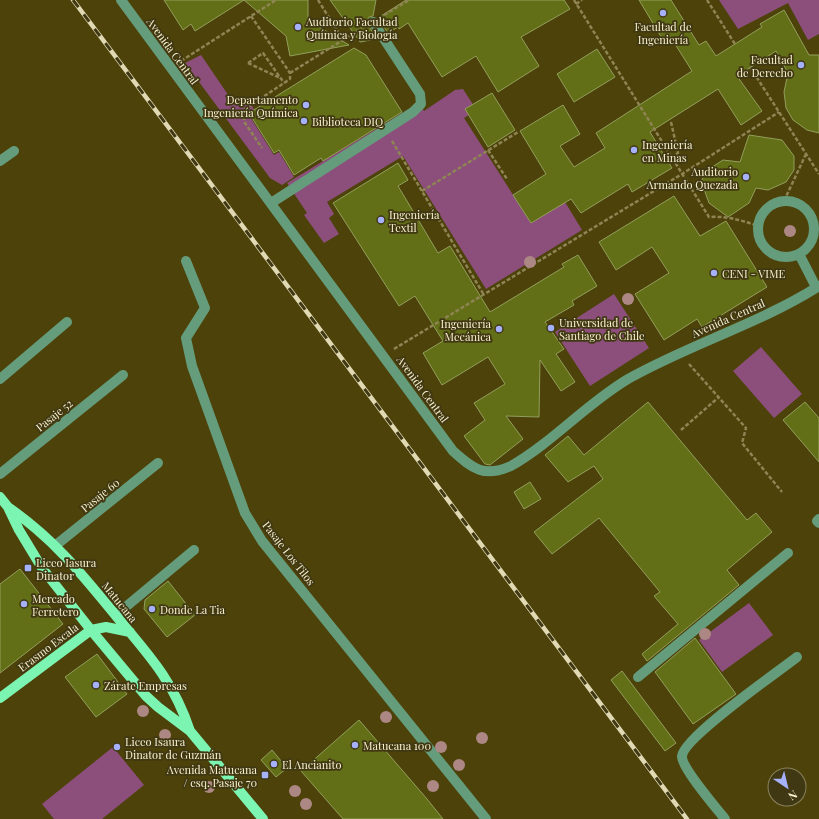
<svg xmlns="http://www.w3.org/2000/svg" width="819" height="819" font-family="'Playfair Display',serif">
<rect width="100%" height="100%" fill="#4d4209"/>
<path fill="#8c4f7c" d="M719 0H819V34L808 40 788 3 738 29Z
M201 55 235 105 247 98 255 111 249 115 274 155 279 152 294 177 282 185 270 178 185 63Z
M463 89 474 106 469 115 464 118 531 223 565 202 582 230 486 289 403 156 327 202 334 214 329 218 339 234 324 243 304 215 307 213 287 183 419 103 424 111 455 90Z
M614 294 649 348 590 386 555 332Z
M761 347 802 394 774 418 733 371Z
M749 603 773 635 722 672 699 640Z
M113 747 144 785 102 819H54L42 804Z"/>
<path fill="#636f17" stroke="#929f5c" d="M164 0H244L195 31 191 24 183 30Z
M244 0H308V20L349 45 290 56 286 36Z
M330 0H376L373 16 369 17 367 22 376 39 360 42Z
M406 0H564L570 9 521 37 539 66 498 92 476 56 442 77 408 23 399 29 398 27 388 33 378 18Z
M639 0H671L699 45 706 41 716 56 762 27 760 24 784 10 809 55H819V133L807 130 793 120 786 108 784 92 788 73 776 51 737 76 762 111 741 125 718 89 650 132 672 168 632 192 628 184 581 213 571 199 531 223 513 195 546 174 520 131 563 105 580 134 560 146 574 167 605 148 596 133 692 71 670 36 663 40Z
M354 48 366 55 402 112 323 161 321 158 294 175 279 150 274 153 249 113Z
M597 49 615 77 574 102 557 74Z
M492 93 515 130 488 147 465 109Z
M749 135 782 140 794 156V170L786 182 768 190 756 188 749 203 728 217 709 203 701 181 709 169 723 160 740 162Z
M398 163 408 180 398 186 438 253 450 246 490 312 564 267 562 264 578 255 597 286 572 301 574 305 545 322 564 349 556 354 575 382 561 391 540 360 539 417 506 416 523 439 490 465 485 464 464 436 485 420 474 403 505 384 488 357 442 385 423 353 443 341 415 296 399 306 333 203Z
M674 196 700 236 726 221 767 287 702 327 697 319 664 340 635 294 669 273 652 247 616 270 599 242Z
M648 402 747 520 756 513 772 532 727 570 739 585 647 661 642 654 678 624 654 596 660 592 599 518 552 554 534 532 603 479 594 466 568 482 545 455 568 436 584 455Z
M805 402 819 418V462L783 420Z
M530 482 541 499 524 509 514 492Z
M20 569 63 624 0 673V584Z
M168 581 195 615 167 637 144 609 145 600Z
M695 638 736 694 693 724 655 672Z
M97 654 127 694 96 717 65 677Z
M622 671 676 743 665 751 611 680Z
M359 720 427 799 443 819H343L301 771Z
M272 750 287 768 276 777 261 760Z"/>
<g fill="none" stroke-linecap="round" stroke-linejoin="round">
<path stroke="#8e8454" stroke-width="2.5" stroke-dasharray="4 2" stroke-linecap="butt" d="M318 0 343 40
M574 0 709 217C727 216 741 220 758 226
M707 0 735 44
M576 4 582 0
M384 15 409 0
M251 16 290 73V79L242 111 245 123 262 148
M181 61 276 0
M248 63 263 53 284 83
M248 63 280 78
M750 67 819 174
M290 73 362 28
M671 122 678 153 672 157
M392 141 484 295
M488 150 507 179
M422 191 518 132
M784 201 806 154
M394 349 682 174 779 112
M689 364 746 428 742 443 782 492
M681 430 719 397"/>
<path stroke="#659c7c" stroke-width="10" d="M121 0 453 451C473 469 484 478 511 466 553 442 586 404 628 379 690 344 759 324 819 286
M0 161 14 151
M758 229a28 28 0 1 1 56 0a28 28 0 1 1-56 0Z
M271 203 413 112 421 104 420 94 373 22
M799 254 816 287
M186 261 205 308 186 338 192 366 245 513 262 541 486 819
M0 379 67 322
M0 474 123 375
M819 519 817 521 819 523
M56 545 158 463
M116 615 194 550
M638 677 788 553
M725 819C717 809 681 767 682 756 684 737 778 672 797 657"/>
<path stroke="#7cf4b2" stroke-width="10" d="M0 497 8 507 19 530 42 568 91 630 146 696 158 707 190 731 263 819
M8 507C55 540 81 573 117 617 149 655 174 682 190 731
M0 698 91 630 106 627 130 632"/>
<defs>
<path id="rail" d="M73 0 687 819"/>
</defs>
<use href="#rail" stroke="#e0d9b3" stroke-width="4.5"/>
<use href="#rail" stroke="#403813" stroke-width="3" stroke-dasharray="9" stroke-linecap="butt"/>
</g>
<g fill="#ac8784">
<circle cx="790" cy="231" r="6"/>
<circle cx="530" cy="262" r="6"/>
<circle cx="628" cy="299" r="6"/>
<circle cx="705" cy="634" r="6"/>
<circle cx="143" cy="711" r="6"/>
<circle cx="386" cy="717" r="6"/>
<circle cx="165" cy="735" r="6"/>
<circle cx="482" cy="738" r="6"/>
<circle cx="441" cy="747" r="6"/>
<circle cx="459" cy="765" r="6"/>
<circle cx="433" cy="786" r="6"/>
<circle cx="209" cy="787" r="6"/>
<circle cx="295" cy="791" r="6"/>
<circle cx="306" cy="804" r="6"/>
</g>
<g fill="#a6b1fc" stroke="#403813" stroke-width="1.5">
<circle cx="663" cy="13" r="4"/>
<circle cx="298" cy="27" r="4"/>
<circle cx="801" cy="65" r="4"/>
<circle cx="306" cy="105" r="4"/>
<circle cx="304" cy="121" r="4"/>
<circle cx="634" cy="150" r="4"/>
<circle cx="746" cy="177" r="4"/>
<circle cx="381" cy="220" r="4"/>
<circle cx="714" cy="273" r="4"/>
<circle cx="551" cy="328" r="4"/>
<circle cx="499" cy="329" r="4"/>
<rect x="24" y="564" width="8" height="8" rx="2"/>
<circle cx="24" cy="604" r="4"/>
<circle cx="152" cy="609" r="4"/>
<circle cx="96" cy="685" r="4"/>
<circle cx="355" cy="745" r="4"/>
<circle cx="117" cy="747" r="4"/>
<circle cx="274" cy="764" r="4"/>
<rect x="261" y="771" width="8" height="8" rx="2"/>
</g>
<g text-anchor="middle" dominant-baseline="central" stroke-width="3.5" stroke-linejoin="round" paint-order="stroke">
<g font-size="11" fill="#f8f1ce" stroke="#403813" text-anchor="start">
<text x="306" y="21">Auditorio Facultad<tspan x="306" dy="13">Química y Biología</tspan></text>
<text x="663" y="26" text-anchor="middle">Facultad de<tspan x="663" dy="13">Ingeniería</tspan></text>
<text x="793" y="59" text-anchor="end">Facultad<tspan x="793" dy="13">de Derecho</tspan></text>
<text x="298" y="99" text-anchor="end">Departamento<tspan x="298" dy="13">Ingeniería Química</tspan></text>
<text x="312" y="121">Biblioteca DIQ</text>
<text x="642" y="144">Ingeniería<tspan x="642" dy="13">en Minas</tspan></text>
<text x="738" y="171" text-anchor="end">Auditorio<tspan x="738" dy="13">Armando Quezada</tspan></text>
<text x="389" y="214">Ingeniería<tspan x="389" dy="13">Textil</tspan></text>
<text x="722" y="273">CENI - VIME</text>
<text x="559" y="322">Universidad de<tspan x="559" dy="13">Santiago de Chile</tspan></text>
<text x="491" y="323" text-anchor="end">Ingeniería<tspan x="491" dy="13">Mecánica</tspan></text>
<text x="36" y="562">Liceo Iasura<tspan x="36" dy="13">Dinator</tspan></text>
<text x="32" y="598">Mercado<tspan x="32" dy="13">Ferretero</tspan></text>
<text x="160" y="609">Donde La Tia</text>
<text x="104" y="685">Zárate Empresas</text>
<text x="125" y="741">Liceo Isaura<tspan x="125" dy="13">Dinator de Guzmán</tspan></text>
<text x="363" y="745">Matucana 100</text>
<text x="282" y="764">El Ancianito</text>
<text x="257" y="769" text-anchor="end">Avenida Matucana<tspan x="257" dy="13">/ esq. Pasaje 70</tspan></text>
</g>
<g font-size="11" fill="#f8f1ce" stroke="#403813">
<text transform="translate(173 51) rotate(54)">Avenida Central</text>
<text transform="translate(728 318) rotate(-24)">Avenida Central</text>
<text transform="translate(423 389) rotate(54)">Avenida Central</text>
<text transform="translate(54 415) rotate(-39)">Pasaje 52</text>
<text transform="translate(100 495) rotate(-39)">Pasaje 60</text>
<text transform="translate(289 553) rotate(52)">Pasaje Los Tilos</text>
<text transform="translate(120 602) rotate(51)">Matucana</text>
<text transform="translate(48 647) rotate(-37)">Erasmo Escala</text>
</g>
</g>
<g transform="translate(787 787) rotate(145)"><circle r="19" fill="#403813" stroke="#8a825e"/>
<path d="M0-3L7 15L0 10L-7 15Z" fill="#a6b1fc"/>
<text y="-6" font-size="11" font-weight="bold" text-anchor="middle" fill="#f8f1ce">N</text>
</g>
</svg>
